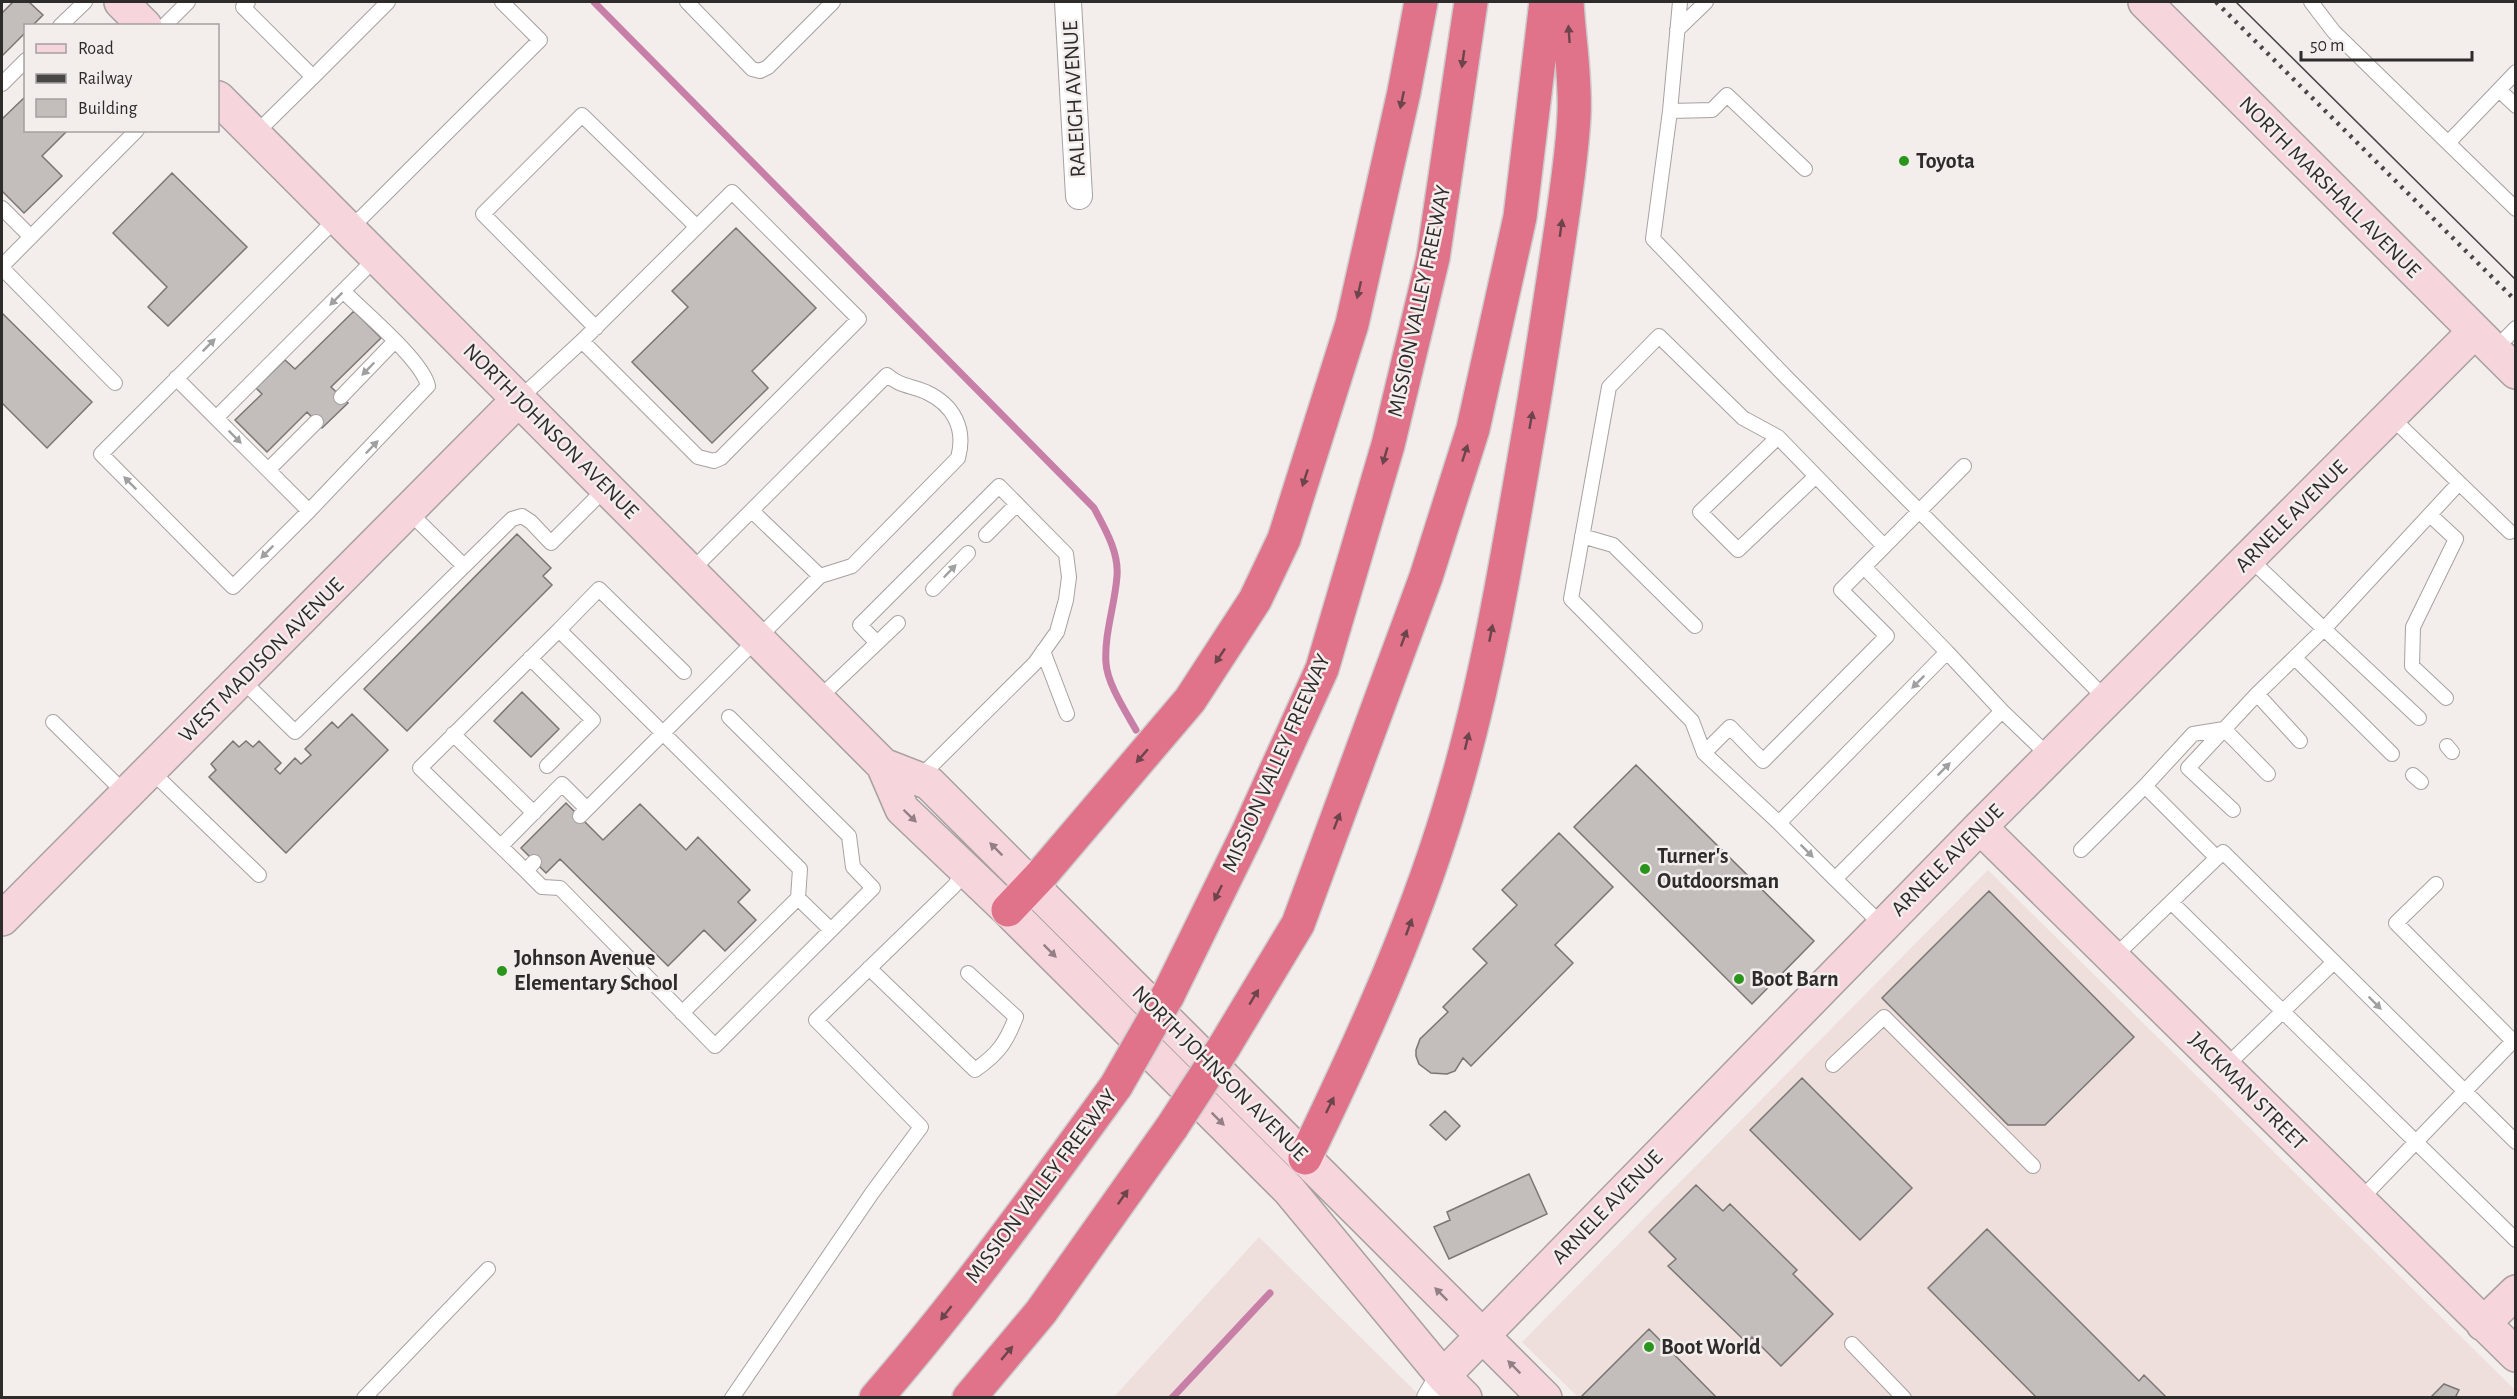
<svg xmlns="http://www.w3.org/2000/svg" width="2517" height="1399" font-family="'Alegreya Sans',sans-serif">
<rect width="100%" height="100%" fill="#f3edec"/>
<path fill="#eedfdc" d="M1988 870 2515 1390V1397H1578L1522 1342Z
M1259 1237 1421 1397 1113 1398Z"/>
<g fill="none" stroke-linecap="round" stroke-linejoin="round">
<path stroke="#c77fa7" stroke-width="7" d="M594 2 1094 508C1105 529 1119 552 1117 576 1115 605 1104 634 1106 663 1107 683 1126 712 1136 730
M1172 1398 1270 1293"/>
</g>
<path fill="#c3bebb" stroke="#7a7673" stroke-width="1.5" d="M13 2H29L43 15 32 26H26V32L2 56V13Z
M26 96V130H68L42 156 62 176 24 213 2 191V119Z
M172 173 247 247 168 326 148 307 167 287 113 233Z
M736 228 816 308 752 371 768 388 712 443 632 362 688 307 672 291Z
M354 311 381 338 331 387 348 403 322 428 307 412 267 452 235 420 262 394 256 388 285 360 295 369Z
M2 313 92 402 47 448 2 403Z
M517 534 551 568 543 576 552 585 407 731 364 689Z
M522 692 559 729 531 757 494 721Z
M352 714 388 750 286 853 209 777 216 770 211 764 233 741 239 747 246 741 253 747 259 741 281 763 275 769 280 774 295 758 301 764 311 755 305 749 332 722 338 728Z
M1636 765 1814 941 1752 1004 1574 827Z
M566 803 603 840 640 804 686 850 698 837 750 890 738 902 756 920 725 951 704 930 668 966 560 859 546 873 521 848Z
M1559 833 1613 887 1555 945 1573 963 1471 1066 1463 1058 1455 1071 1447 1074 1431 1073 1419 1064 1416 1056V1050L1420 1039 1448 1012 1443 1007 1487 963 1473 949 1517 905 1502 890Z
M1989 891 2134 1037 2045 1125H2008L1882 998Z
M1802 1078 1912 1188 1860 1240 1750 1130Z
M1445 1111 1460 1126 1446 1140 1430 1125Z
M1529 1174 1547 1214 1449 1259 1434 1227 1450 1220 1447 1212Z
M1696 1185 1723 1211 1730 1204 1797 1270 1793 1274 1833 1314 1781 1366 1752 1337 1747 1343 1668 1266 1676 1259 1649 1232Z
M1987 1229 2139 1381 2144 1375 2167 1398H2037L1928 1288Z
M1649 1329 1717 1398H1583L1582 1396Z
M2444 1384 2459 1390 2455 1398H2430Z"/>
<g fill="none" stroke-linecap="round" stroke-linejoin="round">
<defs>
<path id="lane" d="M248 2 243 7 313 77 254 135
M687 2 752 69 760 71 768 67 833 2
M1680 2 1670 111 1653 239 1787 378 2107 700
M2311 2 2334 32 2516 209
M60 26 85 2
M164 26 188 2
M1677 30 1706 2
M313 77 388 2
M2 84 26 60
M2499 90 2516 106
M1670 111 1712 110 1727 95 1805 169
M2448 143 2516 72
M2 208 31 237
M349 230 540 40 502 2
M2 266 137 130
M2 268 115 383
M343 291C363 311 423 361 428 386L309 511 216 418 377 257
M596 328 483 214 582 115 697 227
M2494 350 2516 328
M176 378 216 418
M341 397 395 341
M519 399 582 341 732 192 859 319 721 458 714 461 698 457 582 341
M2390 416 2510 532
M1778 437 1700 512 1738 550 1815 477
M268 470 316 422
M309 511 233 587 101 454 337 218
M408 511 463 565
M752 511 820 576
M2430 515 2456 539 2413 627 2412 666 2446 698
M986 535 1017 504
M1582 536 1613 545 1695 626
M2249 558 2324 629 2459 483
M1864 567 1947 652
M933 589 968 553
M559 630 599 589 684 672
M877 643 898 623
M1043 651 1067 714
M530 658 593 720 547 766
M2295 658 2392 754
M241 679 295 732 512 519 522 516 531 522 551 543 607 487
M2257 694 2300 741
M818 699 877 643 860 625 999 486 1066 554 1069 577 1066 600 1057 632 1035 663 919 778
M2002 711 1835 879 1779 823 1947 652 2002 711 2050 757
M729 717 849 836 853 867 873 888 831 930
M53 722 126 794
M453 734 534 813
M2447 746 2452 752
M1704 753 1730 727 1763 761 1887 636 1841 590 1964 466
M150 770 259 875
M2413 775 2421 782
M2145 786 2193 734 2224 729 2268 774
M2233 810 2188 768 2257 694 2324 629 2419 718
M580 816 820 576 852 566 958 458C966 429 954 405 926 392 910 385 901 387 887 375L691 571
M1779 823 1704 753 1692 721 1571 599 1609 387 1659 336 1743 418 1778 437 1884 546
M501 846 562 784 587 809
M2081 850 2145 786 2217 858
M526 871 420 768 559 630 800 869 798 898 831 930 715 1046 560 888 542 887 526 871 534 862
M1835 879 1883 926
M2436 884 2396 923 2513 1041
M2171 902 2516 1240
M2113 958 2223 852 2516 1142
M869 968 975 1070C998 1054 1006 1043 1016 1017L968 973
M682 1013 798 898
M1833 1065 1884 1017 2033 1166
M2224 1068 2334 962
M2359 1201 2516 1038
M1852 1344 1904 1398
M364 1398 488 1269
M732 1398 872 1193 921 1127 816 1020 954 886 966 869"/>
<path id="street" d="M1068 2 1079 196
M1430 1398 1443 1376"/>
<path id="secondary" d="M121 2 145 26
M2145 2 2516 372
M218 98 883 765 929 783 1545 1398
M883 765 902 809 1008 910 1289 1190 1443 1376 1465 1398
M1980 827 2516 1355
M2 919 519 399
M2483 1324 2516 1292
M1443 1376 1980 827 2475 331"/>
<path id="highway" d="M1008 910 1042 874 1190 700 1255 600 1284 539 1352 324 1404 92 1421 2
M1168 995 1248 832 1322 669 1388 445 1433 258 1471 2
M1224 1047 1298 924 1426 577 1473 429 1520 217 1546 2
M1305 1158C1364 1036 1419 915 1456 785 1490 667 1510 540 1531 419 1541 360 1550 301 1559 241 1565 200 1572 157 1574 116 1576 78 1569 39 1567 2
M876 1398C962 1299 1039 1192 1116 1086
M969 1398 1041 1312 1172 1127"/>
</defs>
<use href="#lane" stroke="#a7a1a0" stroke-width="16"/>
<use href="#street" stroke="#a7a1a0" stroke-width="28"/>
<use href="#secondary" stroke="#a7a1a0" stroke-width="36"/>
<use href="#highway" stroke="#cdcccc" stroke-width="36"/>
<use href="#lane" stroke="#fff" stroke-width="14"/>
<use href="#street" stroke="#fff" stroke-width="26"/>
<use href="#secondary" stroke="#f6d5dc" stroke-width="33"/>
<use href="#highway" stroke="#e0728a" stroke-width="33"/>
<path stroke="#494746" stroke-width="1.5" d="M2236 2 2516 280"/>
<path stroke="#494746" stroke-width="4.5" stroke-dasharray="3 6" stroke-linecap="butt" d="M2216 2 2516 301"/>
<defs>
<path id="highway-bridge" d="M1116 1086 1168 995
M1172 1127 1224 1047"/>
</defs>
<use href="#highway-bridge" stroke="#cdcccc" stroke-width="36" stroke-linecap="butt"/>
<use href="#highway-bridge" stroke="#e0728a" stroke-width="33"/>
</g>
<defs><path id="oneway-solid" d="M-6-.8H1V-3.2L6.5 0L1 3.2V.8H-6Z" transform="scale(1.5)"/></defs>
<g fill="#6c444c">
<use href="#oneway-solid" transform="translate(1569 34) rotate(-94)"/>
<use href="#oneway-solid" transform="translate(1463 59) rotate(98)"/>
<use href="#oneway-solid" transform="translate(1402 100) rotate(102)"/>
<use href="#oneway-solid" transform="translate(1561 228) rotate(-82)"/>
<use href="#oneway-solid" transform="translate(1359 290) rotate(103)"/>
<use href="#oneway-solid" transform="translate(1531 420) rotate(-80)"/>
<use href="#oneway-solid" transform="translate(1465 453) rotate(-72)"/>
<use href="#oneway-solid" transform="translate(1385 456) rotate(106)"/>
<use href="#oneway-solid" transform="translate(1305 478) rotate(108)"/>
<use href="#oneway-solid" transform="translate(1491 633) rotate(-79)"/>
<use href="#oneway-solid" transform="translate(1404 638) rotate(-70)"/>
<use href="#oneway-solid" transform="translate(1220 656) rotate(124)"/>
<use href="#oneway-solid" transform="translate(1467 741) rotate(-76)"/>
<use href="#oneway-solid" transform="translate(1142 756) rotate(131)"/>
<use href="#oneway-solid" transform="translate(1337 821) rotate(-69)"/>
<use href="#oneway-solid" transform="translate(1218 893) rotate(116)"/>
<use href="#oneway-solid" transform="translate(1409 927) rotate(-70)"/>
<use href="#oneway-solid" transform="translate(1254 997) rotate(-59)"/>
<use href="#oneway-solid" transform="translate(1330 1105) rotate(-64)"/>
<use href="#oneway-solid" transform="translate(1123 1197) rotate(-55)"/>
<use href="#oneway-solid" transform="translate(946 1313) rotate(128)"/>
<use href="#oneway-solid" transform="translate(1007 1353) rotate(-50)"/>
</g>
<g fill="#a1a0a0">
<use href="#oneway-solid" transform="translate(336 299) rotate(135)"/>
<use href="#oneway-solid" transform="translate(209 345) rotate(-45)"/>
<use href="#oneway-solid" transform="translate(368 369) rotate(134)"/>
<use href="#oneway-solid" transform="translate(235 437) rotate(45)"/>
<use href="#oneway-solid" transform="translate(372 447) rotate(-46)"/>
<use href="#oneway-solid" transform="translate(130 483) rotate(-135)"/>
<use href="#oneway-solid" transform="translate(267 552) rotate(135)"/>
<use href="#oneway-solid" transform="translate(950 571) rotate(-46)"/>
<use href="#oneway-solid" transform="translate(1918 682) rotate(135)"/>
<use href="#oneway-solid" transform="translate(1944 769) rotate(-45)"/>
<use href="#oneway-solid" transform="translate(1807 851) rotate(45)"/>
<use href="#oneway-solid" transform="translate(2375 1003) rotate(45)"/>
</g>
<g fill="#928084">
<use href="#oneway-solid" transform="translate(910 816) rotate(44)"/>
<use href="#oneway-solid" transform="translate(996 849) rotate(-135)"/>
<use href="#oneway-solid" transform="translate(1050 951) rotate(45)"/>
<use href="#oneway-solid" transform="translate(1218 1119) rotate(45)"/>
<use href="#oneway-solid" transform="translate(1441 1294) rotate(-135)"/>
<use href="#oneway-solid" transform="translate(1514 1367) rotate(-135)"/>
</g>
<g fill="#2a951d" stroke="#f3edec" stroke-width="2">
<circle cx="1904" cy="161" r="6"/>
<circle cx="1645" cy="869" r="6"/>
<circle cx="502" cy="971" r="6"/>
<circle cx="1739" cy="979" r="6"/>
<circle cx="1649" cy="1347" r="6"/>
</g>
<g text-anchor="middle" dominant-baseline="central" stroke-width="5" stroke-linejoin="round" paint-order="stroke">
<g font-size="22" fill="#2e2c2b" stroke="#f3edec">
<text transform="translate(1074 99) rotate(-93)">RALEIGH AVENUE</text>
<text transform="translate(2330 187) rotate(45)">NORTH MARSHALL AVENUE</text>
<text transform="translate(1419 301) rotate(-78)">MISSION VALLEY FREEWAY</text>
<text transform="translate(551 431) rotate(45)">NORTH JOHNSON AVENUE</text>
<text transform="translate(2291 516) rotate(-45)">ARNELE AVENUE</text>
<text transform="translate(261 660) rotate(-45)">WEST MADISON AVENUE</text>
<text transform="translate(1276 763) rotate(-66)">MISSION VALLEY FREEWAY</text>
<text transform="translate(1947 860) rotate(-45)">ARNELE AVENUE</text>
<text transform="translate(1220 1073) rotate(45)">NORTH JOHNSON AVENUE</text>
<text transform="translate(2248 1091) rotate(45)">JACKMAN STREET</text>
<text transform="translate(1041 1186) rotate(-53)">MISSION VALLEY FREEWAY</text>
<text transform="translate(1607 1207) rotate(-46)">ARNELE AVENUE</text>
</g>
<g font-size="22" font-weight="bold" fill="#2e2c2b" stroke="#f3edec" text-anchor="start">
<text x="1916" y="161">Toyota</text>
<text x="1657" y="856">Turner's<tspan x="1657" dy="25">Outdoorsman</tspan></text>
<text x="514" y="958">Johnson Avenue<tspan x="514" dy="25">Elementary School</tspan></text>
<text x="1751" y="979">Boot Barn</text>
<text x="1661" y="1347">Boot World</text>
</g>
</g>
<rect width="2517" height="1399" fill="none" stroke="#2e2c2b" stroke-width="6"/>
<rect x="24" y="24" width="195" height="108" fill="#f3edec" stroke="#a4a09f" stroke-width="1.5"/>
<rect x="36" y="44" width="30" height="9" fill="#f6d5dc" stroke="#a4a09f" stroke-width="1.5"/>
<text x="78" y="54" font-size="18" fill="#2e2c2b">Road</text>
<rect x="36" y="74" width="30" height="9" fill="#494746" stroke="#a4a09f" stroke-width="1.5"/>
<text x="78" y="84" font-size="18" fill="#2e2c2b">Railway</text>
<rect x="36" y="99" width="30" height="18" fill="#c3bebb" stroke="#a4a09f" stroke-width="1.5"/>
<text x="78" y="114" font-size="18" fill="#2e2c2b">Building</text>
<path d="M2301 51v9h171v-9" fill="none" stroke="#2e2c2b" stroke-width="3"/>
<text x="2310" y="51" font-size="18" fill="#2e2c2b" stroke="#f3edec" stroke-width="4.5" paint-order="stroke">50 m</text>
</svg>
